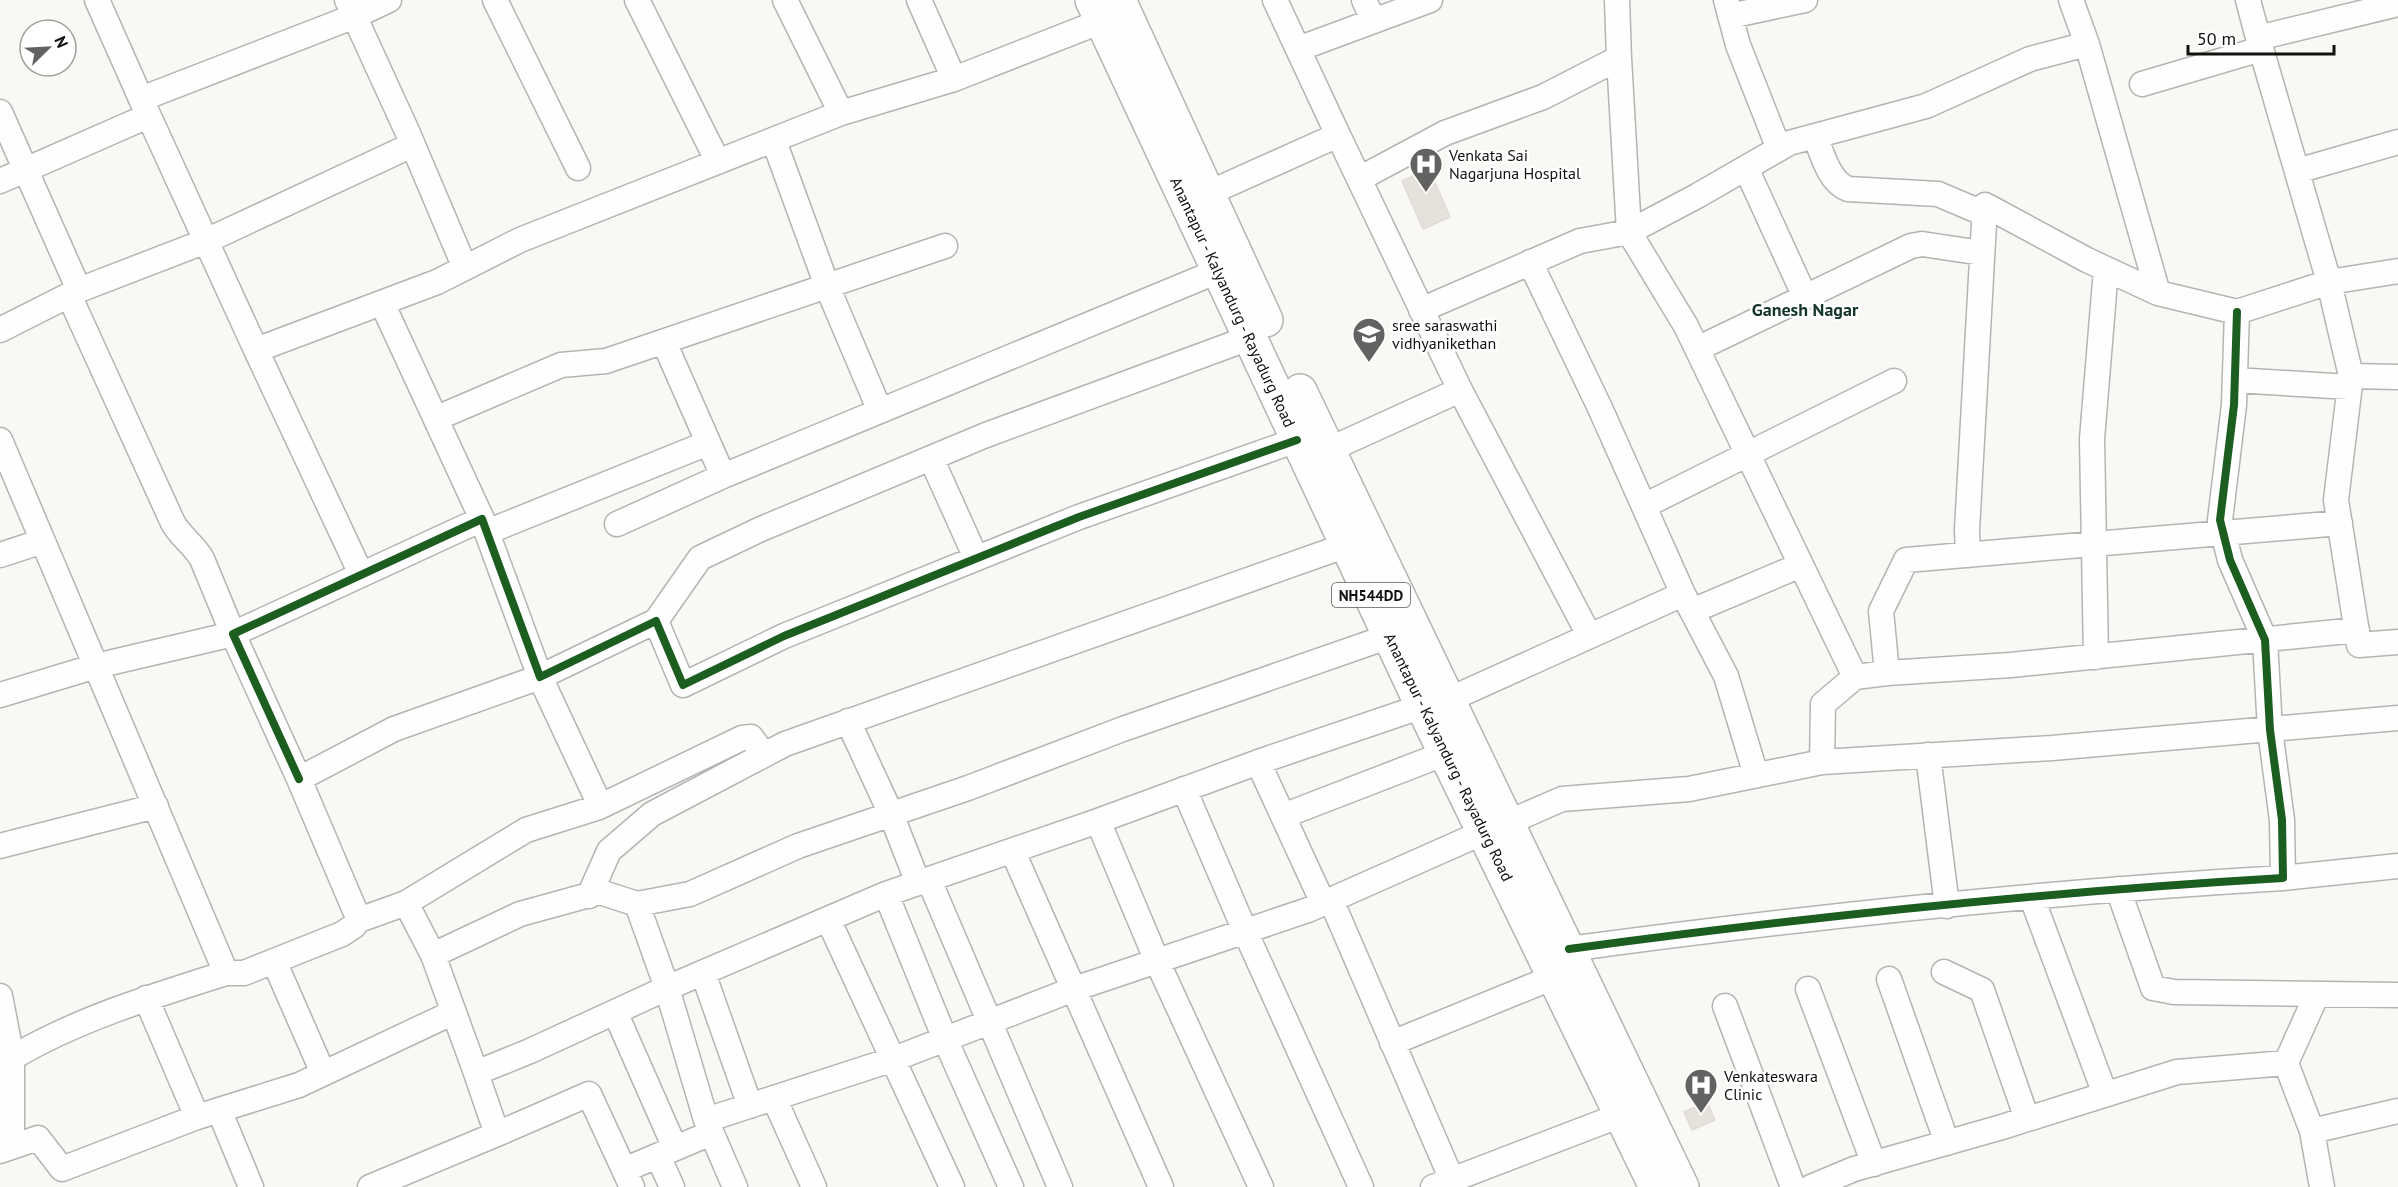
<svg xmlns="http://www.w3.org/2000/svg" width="2398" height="1187" font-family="'PT Sans',sans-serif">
<rect width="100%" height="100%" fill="#f9f8f5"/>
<path fill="#e7e1db" stroke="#dddcda" stroke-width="1.5" d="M1429 169 1450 217 1423 229 1402 181Z
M1707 1102 1715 1120 1692 1130 1684 1112Z"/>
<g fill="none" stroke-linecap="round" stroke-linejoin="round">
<defs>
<path id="street" d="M97 0 141 99
M347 0 407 131 465 268
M495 0 578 168
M637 0 718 162
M785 0 841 113
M919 0 954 79
M1275 0 1338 135
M1364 0 1374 21
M1617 0 1619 58
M1726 0 1738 45 1779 149
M2071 0 2087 44
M2248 0 2258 38
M2398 4 2258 38 2329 282 2351 376 2336 500 2359 645 2398 642
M1730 16 1805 0
M1298 49 1430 0
M2142 84 2261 49
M0 112 79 290
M1815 136C1822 153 1829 182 1848 189L1938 194 1985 214
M774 141 827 286 880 411
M1746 168 1805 297
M2297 171 2398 142
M1359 179 1445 133 1543 97 1619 58 1629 232 1686 326 1855 677
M0 181 148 116
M1209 193 1338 135 1460 390 1589 635
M1530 262 1600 408 1683 594
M382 303 482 519
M1421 310 1580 241 1629 232 1697 196 1789 143 1926 106 2030 59 2087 44 2158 293
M0 330 79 290 206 241 412 145
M664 342 723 476
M1697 349 1911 246 1922 244 1982 253
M256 350 141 99 355 16 389 0
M2351 376 2398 377
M2235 380 2349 387
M437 418 561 365 606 361 945 246
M0 440 226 973C156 995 75 1020 12 1058L0 996
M1315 456 1460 390
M931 458 976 558
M1644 506 1894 381
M617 524 723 476 1218 271
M487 532 708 443
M0 555 43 541
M1968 555 1967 530 1985 205 2087 260 2158 293 2237 312 2329 282 2398 271
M361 574 256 350 437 282 520 240 841 113 954 79 1102 21
M1692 611 1801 565
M656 621 700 558 761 529 986 435 1249 338
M2096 657 2092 439 2106 269
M1887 673 2011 665 2357 630
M0 695 96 666 233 634 202 559C194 545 181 537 173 523L69 295
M1448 700 1683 594 1726 676 1756 775
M848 721 891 814 918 883
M1928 755 1947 906
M1258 762 1323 903
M1822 762 2052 748 2398 718
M299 779 233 634 482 519 540 677 656 621 683 685 784 636 1079 517 1297 440
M1184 789 1245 931 1361 1187
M599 807 742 738 751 737 764 755
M1283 816 1446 753
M1507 823 1562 799 1689 789 1822 762 1823 704 1855 677 1887 673 1881 611 1906 560 2340 523
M0 846 156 806
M1013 852 1161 1187
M2283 878 2398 866
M929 880 1060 1187
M2118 889 2153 988 2174 992 2398 995
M886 894 945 1039 1011 1187
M589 896 609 851 652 814 785 744 1347 545
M2032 898 2105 1094
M1331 900 1452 1180
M406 903 359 920 299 779 394 729 540 677 599 803V807L526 830 406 903 433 955
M637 904 690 894 798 846 968 788 1123 729 1390 636
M828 919 952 1187
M1569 949C1806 917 2044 892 2283 878L2282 820 2270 730 2265 640 2230 560 2220 520 2234 405 2237 312
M274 961 323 1073
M1944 972 1982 990 2027 1119
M226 973H244L342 934 354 926 359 920
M703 973 750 1106
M1889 979 1947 1143
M1808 989 1874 1164
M146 998 197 1117
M1725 1006 1793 1187
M615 1012 675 1148
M1392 1043 1554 977
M12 1058V1146H14
M2286 1063 2317 994
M476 1073 433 955 520 914 600 892 637 904 667 988 530 1051 476 1073 497 1134 589 1094 632 1187
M774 1098 814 1187
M219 1110 251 1187
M706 1120 667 988 886 894 1098 821
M0 1151 38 1138 62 1169 197 1117 299 1085 454 1012
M658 1156 672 1187
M624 1170 711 1133
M370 1187 497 1134
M735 1187 706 1120 894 1059 1074 989 1308 910 1484 832
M1261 1187 1157 961 1098 821 1264 760 1423 706
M1433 1187 1621 1115
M1811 1187 1854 1169 2002 1127 2177 1072 2286 1063 2312 1131
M2322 1187 2312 1131 2398 1111"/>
<path id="highway" d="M1092 0 1419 699 1656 1187
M1119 0 1266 320
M1300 391 1682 1187"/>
</defs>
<use href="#street" stroke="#b5b4b2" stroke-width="27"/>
<use href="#highway" stroke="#b5b4b2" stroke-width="36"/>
<use href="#street" stroke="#fefefe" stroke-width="24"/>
<use href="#highway" stroke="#fefefe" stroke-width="33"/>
<defs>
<path id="cycleway" d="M299 779 233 634 482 519 540 677 656 621 683 685 784 636 1079 517 1297 440
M1569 949C1806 917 2044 892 2283 878L2282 820 2270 730 2265 640 2230 560 2220 520 2234 405 2237 312"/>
</defs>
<use href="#cycleway" stroke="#fff" stroke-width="11"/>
<use href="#cycleway" stroke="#1b5e20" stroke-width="8"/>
</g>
<defs>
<symbol id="hospital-pin" viewBox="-11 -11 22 30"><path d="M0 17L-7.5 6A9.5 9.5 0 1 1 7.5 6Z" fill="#636260" stroke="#fff"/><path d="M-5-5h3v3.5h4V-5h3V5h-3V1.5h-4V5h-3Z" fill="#fff"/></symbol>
<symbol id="school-pin" viewBox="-11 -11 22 30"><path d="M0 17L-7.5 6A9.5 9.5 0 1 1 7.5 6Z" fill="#636260" stroke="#fff"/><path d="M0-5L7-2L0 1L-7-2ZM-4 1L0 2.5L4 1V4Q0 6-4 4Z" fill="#fff"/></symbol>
</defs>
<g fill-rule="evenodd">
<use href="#hospital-pin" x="1407" y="145" width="38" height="52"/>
<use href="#school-pin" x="1350" y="315" width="38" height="52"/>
<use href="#hospital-pin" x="1682" y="1066" width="38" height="52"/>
</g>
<g text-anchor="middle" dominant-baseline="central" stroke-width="5" stroke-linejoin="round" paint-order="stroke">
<rect fill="#fff" stroke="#595857" stroke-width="1.5" x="1332" y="583" width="78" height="24" rx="4.5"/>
<g font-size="15" font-weight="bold" fill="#12110f">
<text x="1371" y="595">NH544DD</text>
</g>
<g font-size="16" fill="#12110f" stroke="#fff" text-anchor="start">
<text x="1449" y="155">Venkata Sai<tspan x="1449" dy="18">Nagarjuna Hospital</tspan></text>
<text x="1392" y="325">sree saraswathi<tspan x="1392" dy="18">vidhyanikethan</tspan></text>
<text x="1724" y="1076">Venkateswara<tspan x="1724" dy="18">Clinic</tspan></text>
</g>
<g font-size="16" fill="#12110f" stroke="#fff">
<text transform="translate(1233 302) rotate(65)">Anantapur - Kalyandurg - Rayadurg Road</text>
<text transform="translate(1449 757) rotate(64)">Anantapur - Kalyandurg - Rayadurg Road</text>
</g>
<g font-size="18" font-weight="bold" fill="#14342d" stroke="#fff">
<text x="1805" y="309">Ganesh Nagar</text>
</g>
</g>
<g transform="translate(48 48) rotate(66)"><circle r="28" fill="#ffffff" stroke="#a0a09f" stroke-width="1.5"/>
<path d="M0-4.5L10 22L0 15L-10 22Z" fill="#636260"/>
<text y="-9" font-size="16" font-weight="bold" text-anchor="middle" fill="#12110f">N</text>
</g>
<path d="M2188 45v9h146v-9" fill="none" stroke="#12110f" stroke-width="3"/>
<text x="2197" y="45" font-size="18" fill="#12110f" stroke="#ffffff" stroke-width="4.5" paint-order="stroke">50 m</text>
</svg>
